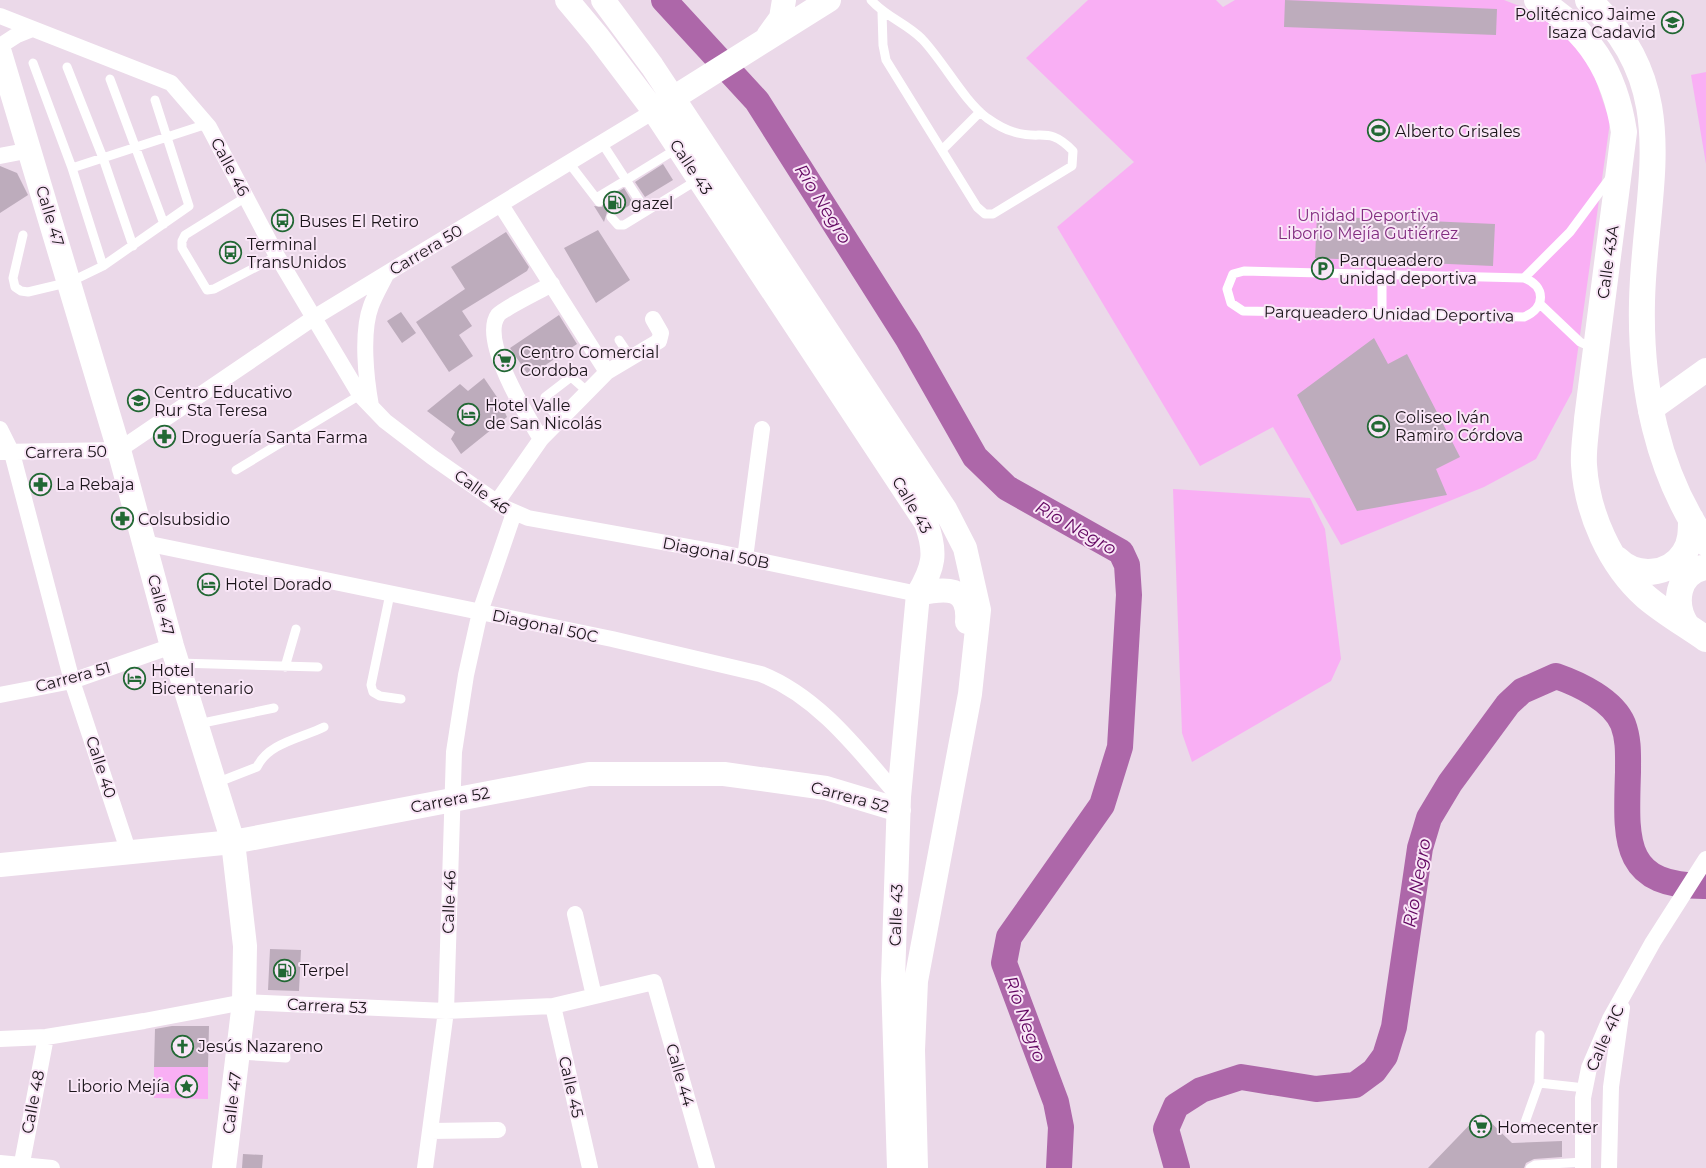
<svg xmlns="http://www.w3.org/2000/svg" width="1706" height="1168" font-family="Montserrat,sans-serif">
<rect width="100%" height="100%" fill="#ebd9e9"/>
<path fill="#f9aff4" d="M1088 0H1216L1223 7 1235 0H1504L1535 12 1571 40 1593 72 1610 122 1572 392 1536 459 1484 487 1341 545 1273 427 1200 466 1057 227 1134 162 1026 58Z
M1706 72V164L1691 75Z
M1173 489 1310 498 1325 529 1341 659 1331 681 1192 762 1182 733Z
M154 1067H208V1099L154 1098Z"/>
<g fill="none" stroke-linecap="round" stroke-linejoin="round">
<path stroke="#ad67a9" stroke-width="26" d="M664 0 757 101 908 339 975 457 1007 488 1121 552 1127 565 1129 595 1120 747 1102 805 1009 937 1004 963 1056 1102 1061 1127 1059 1168
M1177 1168 1166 1129 1176 1106 1201 1090 1241 1077 1316 1089 1355 1085 1374 1071 1385 1056 1394 1027 1420 848 1429 818 1450 783 1508 704 1522 691 1556 676C1579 684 1613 700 1623 724 1629 740 1628 755 1628 772 1626 840 1621 887 1706 886"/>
</g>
<path fill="#bdacbc" d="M1285 0 1497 9 1496 35 1284 27Z
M663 164 673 180 645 197 635 182Z
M0 166 17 173 28 195 0 213Z
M624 188 633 203 616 214 613 211 607 212 604 222 594 206 602 207 605 200Z
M1317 216 1495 224 1493 266 1315 258Z
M598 230 630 280 596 303 564 248Z
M506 232 529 267 527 271 462 311 472 326 459 335 473 356 449 372 416 322 465 289 451 267Z
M401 312 416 333 402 343 387 321Z
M559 315 577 344 529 376 510 348Z
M1374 338 1388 364 1407 354 1460 457 1436 469 1447 495 1357 511 1297 395Z
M484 378 499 400 507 417 461 454 451 439 455 432 427 411 460 384 468 391Z
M270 949 301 950 299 991 268 990Z
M172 1026H209L208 1067H154L155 1029Z
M1481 1113 1512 1143 1562 1141V1157L1534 1159 1526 1163 1524 1168H1428Z
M243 1154 263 1155 262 1168H242Z"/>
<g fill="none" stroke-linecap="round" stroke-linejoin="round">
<path stroke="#fff" stroke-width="9" d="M871 0C886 17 906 23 922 39 944 62 963 100 987 118 994 123 1006 130 1014 132 1041 141 1048 125 1073 151L1072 166 993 214H985L977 207 886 60 883 45 882 12
M33 63 72 168 103 266
M67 67 103 158 133 246
M110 79 164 224
M602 143 626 180 678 148
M943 149 980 112
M569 163 599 202
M72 168 207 124
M246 197 185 235 182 241V248L207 290 214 289 277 256
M596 198 626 180 646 211
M611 217 618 225H624L699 179
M23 235 13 278 15 287 21 291 28 292 70 282 103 266 189 206 155 100
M1244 271 1524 278C1546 286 1546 308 1524 317L1243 311 1231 303 1227 289 1233 274Z
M1524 278 1570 232 1610 178
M1540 304 1580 342 1593 348
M1382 314V274
M619 340 631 358
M560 421 546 403 545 397 571 377 588 392
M236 470 360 395
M390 594 371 685 373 692 380 696 401 699
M178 663 318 667
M285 667 296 629
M198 724 274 708
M216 783 257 767C268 743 302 738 324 727
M239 1055 286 1058 285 1046
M1539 1083 1585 1088
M1523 1128 1539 1083 1540 1035
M1530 1168 1535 1165 1583 1162"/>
<path stroke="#fff" stroke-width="16" d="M0 16 171 83 209 127 277 256 360 395 385 421 432 457 505 508 528 518 717 552 918 594
M0 46 17 35 32 29
M0 156 31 150
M501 205 607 372
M371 406C366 379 361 332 371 306 375 295 381 285 386 275
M0 429 12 453 72 681 129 853
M541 439C527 416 480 340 498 315 504 308 541 290 552 284
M0 452 119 450 315 317 654 111
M497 502 541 439 607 372 659 341 661 333 653 319
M145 543 612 639 761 674C819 697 859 751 899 797
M745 558 762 429
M0 695 72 681 172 646
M575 914 594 996
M553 1006 590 1168
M0 1039 46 1037 144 1021 244 1002 446 1011 553 1006 654 982 707 1168
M430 1131 498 1130
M0 1163 52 1168
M21 1168 46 1037
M425 1168 446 1011 454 752 466 675 480 612 514 513
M1583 1168V1098L1589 1068 1610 1019 1653 942 1706 859
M1609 1168 1611 1087 1622 1008"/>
<path stroke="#fff" stroke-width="24" d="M567 0 598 37 654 111 926 523C937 553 934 567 918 594L899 797 893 980 899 1168
M603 0 652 66 945 509 965 548 979 610 970 694 916 981 913 1050 916 1168
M768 36 781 18 784 0
M0 53 119 450 172 646 233 842 245 946 244 1002 224 1168
M659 107 829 0
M1650 410 1706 370
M918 594C945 588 970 585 967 622
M0 865 233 842 589 774H724L826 788 899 810"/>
<path stroke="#fff" stroke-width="26" d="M1537 0C1589 30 1615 73 1624 132L1587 419C1586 434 1583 450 1584 465 1587 513 1610 565 1646 597 1665 613 1686 625 1706 639
M1588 0C1686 87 1644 190 1642 302 1640 386 1657 473 1706 543
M1617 559C1636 578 1669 576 1684 553 1691 543 1691 531 1691 519
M1687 626C1673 605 1676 572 1706 567"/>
</g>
<defs>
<symbol id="school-ring" viewBox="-11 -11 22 22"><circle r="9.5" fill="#f9e6f7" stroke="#226834" stroke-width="1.5"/><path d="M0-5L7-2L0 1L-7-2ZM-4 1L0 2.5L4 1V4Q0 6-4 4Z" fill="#226834"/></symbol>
<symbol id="stadium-ring" viewBox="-11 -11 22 22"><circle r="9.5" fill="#f9e6f7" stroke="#226834" stroke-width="1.5"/><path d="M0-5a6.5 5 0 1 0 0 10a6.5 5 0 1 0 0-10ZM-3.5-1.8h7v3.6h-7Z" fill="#226834"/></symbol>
<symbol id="fuel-ring" viewBox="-11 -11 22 22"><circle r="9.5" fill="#f9e6f7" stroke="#226834" stroke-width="1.5"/><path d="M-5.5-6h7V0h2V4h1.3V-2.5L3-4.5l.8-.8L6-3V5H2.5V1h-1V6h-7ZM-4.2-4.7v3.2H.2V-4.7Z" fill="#226834"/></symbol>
<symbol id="bus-ring" viewBox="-11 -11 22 22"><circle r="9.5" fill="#f9e6f7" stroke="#226834" stroke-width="1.5"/><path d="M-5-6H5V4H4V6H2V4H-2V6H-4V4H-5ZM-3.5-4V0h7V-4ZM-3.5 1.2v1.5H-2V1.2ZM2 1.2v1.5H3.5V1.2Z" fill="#226834"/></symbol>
<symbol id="parking-ring" viewBox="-11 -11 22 22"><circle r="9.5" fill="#f9e6f7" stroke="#226834" stroke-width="1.5"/><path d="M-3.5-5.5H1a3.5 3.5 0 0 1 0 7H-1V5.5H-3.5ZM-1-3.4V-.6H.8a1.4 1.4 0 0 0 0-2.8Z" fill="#226834"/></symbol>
<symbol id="supermarket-ring" viewBox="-11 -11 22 22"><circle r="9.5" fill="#f9e6f7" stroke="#226834" stroke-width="1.5"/><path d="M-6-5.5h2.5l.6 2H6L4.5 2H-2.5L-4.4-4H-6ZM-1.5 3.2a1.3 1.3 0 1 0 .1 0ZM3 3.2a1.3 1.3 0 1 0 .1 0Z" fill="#226834"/></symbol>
<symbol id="hotel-ring" viewBox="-11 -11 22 22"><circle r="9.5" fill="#f9e6f7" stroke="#226834" stroke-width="1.5"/><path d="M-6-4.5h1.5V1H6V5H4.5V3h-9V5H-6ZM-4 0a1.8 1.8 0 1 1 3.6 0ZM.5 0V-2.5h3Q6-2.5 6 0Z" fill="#226834"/></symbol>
<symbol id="pharmacy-ring" viewBox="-11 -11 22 22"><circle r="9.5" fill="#f9e6f7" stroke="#226834" stroke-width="1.5"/><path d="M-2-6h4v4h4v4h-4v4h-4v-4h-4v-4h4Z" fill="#226834"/></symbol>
<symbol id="church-ring" viewBox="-11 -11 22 22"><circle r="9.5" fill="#f9e6f7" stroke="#226834" stroke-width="1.5"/><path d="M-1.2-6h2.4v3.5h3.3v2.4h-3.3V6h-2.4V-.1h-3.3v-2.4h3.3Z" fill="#226834"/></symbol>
<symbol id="sight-ring" viewBox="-11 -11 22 22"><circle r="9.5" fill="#f9e6f7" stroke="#226834" stroke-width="1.5"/><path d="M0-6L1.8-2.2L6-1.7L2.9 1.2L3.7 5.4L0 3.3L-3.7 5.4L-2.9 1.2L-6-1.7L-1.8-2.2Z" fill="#226834"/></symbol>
</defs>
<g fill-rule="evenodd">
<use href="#school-ring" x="1660" y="10" width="25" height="25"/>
<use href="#stadium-ring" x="1366" y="118" width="25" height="25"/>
<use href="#fuel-ring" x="602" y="190" width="25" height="25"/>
<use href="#bus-ring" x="270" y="208" width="25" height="25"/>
<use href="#bus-ring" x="218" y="240" width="25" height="25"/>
<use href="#parking-ring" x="1310" y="256" width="25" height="25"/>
<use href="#supermarket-ring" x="492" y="348" width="25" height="25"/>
<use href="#school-ring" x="126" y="388" width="25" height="25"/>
<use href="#hotel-ring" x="456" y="402" width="25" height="25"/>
<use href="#stadium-ring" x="1366" y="414" width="25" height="25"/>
<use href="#pharmacy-ring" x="152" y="424" width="25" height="25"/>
<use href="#pharmacy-ring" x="28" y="472" width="25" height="25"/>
<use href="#pharmacy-ring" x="110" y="506" width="25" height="25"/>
<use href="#hotel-ring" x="196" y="572" width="25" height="25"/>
<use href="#hotel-ring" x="122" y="666" width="25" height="25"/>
<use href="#fuel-ring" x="272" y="958" width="25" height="25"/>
<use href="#church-ring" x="170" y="1034" width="25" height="25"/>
<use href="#sight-ring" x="174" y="1074" width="25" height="25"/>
<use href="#supermarket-ring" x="1468" y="1114" width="25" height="25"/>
</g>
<g text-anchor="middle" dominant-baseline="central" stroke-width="4" stroke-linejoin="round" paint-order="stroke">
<g font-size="16" fill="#1b151a" stroke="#f9e6f7" text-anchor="start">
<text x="1656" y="14" text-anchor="end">Politécnico Jaime<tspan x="1656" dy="18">Isaza Cadavid</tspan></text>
<text x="1395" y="131">Alberto Grisales</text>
<text x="631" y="203">gazel</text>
<text x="299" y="221">Buses El Retiro</text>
<text x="247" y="244">Terminal<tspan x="247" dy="18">TransUnidos</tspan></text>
<text x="1339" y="260">Parqueadero<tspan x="1339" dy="18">unidad deportiva</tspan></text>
<text x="520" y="352">Centro Comercial<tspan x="520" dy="18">Cordoba</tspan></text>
<text x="154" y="392">Centro Educativo<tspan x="154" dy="18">Rur Sta Teresa</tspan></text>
<text x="485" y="405">Hotel Valle<tspan x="485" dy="18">de San Nicolás</tspan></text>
<text x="1395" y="417">Coliseo Iván<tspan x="1395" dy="18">Ramiro Córdova</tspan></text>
<text x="181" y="437">Droguería Santa Farma</text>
<text x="56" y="484">La Rebaja</text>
<text x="138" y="519">Colsubsidio</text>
<text x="225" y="584">Hotel Dorado</text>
<text x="151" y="670">Hotel<tspan x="151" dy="18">Bicentenario</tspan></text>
<text x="300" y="970">Terpel</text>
<text x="198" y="1046">Jesús Nazareno</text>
<text x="170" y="1086" text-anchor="end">Liborio Mejía</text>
<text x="1497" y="1127">Homecenter</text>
</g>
<g font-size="16" fill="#1b151a" stroke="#f9e6f7">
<text transform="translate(230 167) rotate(62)">Calle 46</text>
<text transform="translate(691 167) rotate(56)">Calle 43</text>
<text transform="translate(50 216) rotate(73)">Calle 47</text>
<text transform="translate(426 250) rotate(-31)">Carrera 50</text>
<text transform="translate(1608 262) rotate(-82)">Calle 43A</text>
<text transform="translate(1389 314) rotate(1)">Parqueadero Unidad Deportiva</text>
<text transform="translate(66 452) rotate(-1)">Carrera 50</text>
<text transform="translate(482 492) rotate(36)">Calle 46</text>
<text transform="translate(912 505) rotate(60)">Calle 43</text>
<text transform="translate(716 553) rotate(11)">Diagonal 50B</text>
<text transform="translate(161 605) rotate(75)">Calle 47</text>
<text transform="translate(545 626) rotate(12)">Diagonal 50C</text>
<text transform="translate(73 677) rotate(-15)">Carrera 51</text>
<text transform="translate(101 767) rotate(72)">Calle 40</text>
<text transform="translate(850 797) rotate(15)">Carrera 52</text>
<text transform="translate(450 800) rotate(-11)">Carrera 52</text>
<text transform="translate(449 902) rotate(-88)">Calle 46</text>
<text transform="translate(896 915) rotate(-88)">Calle 43</text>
<text transform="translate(327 1006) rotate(3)">Carrera 53</text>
<text transform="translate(1605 1038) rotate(-66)">Calle 41C</text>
<text transform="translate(680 1075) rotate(74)">Calle 44</text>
<text transform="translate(571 1087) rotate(77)">Calle 45</text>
<text transform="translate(33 1102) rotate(-79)">Calle 48</text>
<text transform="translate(232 1103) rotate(-83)">Calle 47</text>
</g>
<g font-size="16" fill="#822d80" stroke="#f9e6f7">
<text x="1368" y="215">Unidad Deportiva<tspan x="1368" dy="18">Liborio Mejía Gutiérrez</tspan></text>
</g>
<g font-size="18" font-style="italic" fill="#620661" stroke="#f9e6f7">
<text transform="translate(823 204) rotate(58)">Río Negro</text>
<text transform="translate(1076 528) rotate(30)">Río Negro</text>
<text transform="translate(1417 883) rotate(-80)">Río Negro</text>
<text transform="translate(1025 1019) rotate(70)">Río Negro</text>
</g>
</g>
</svg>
